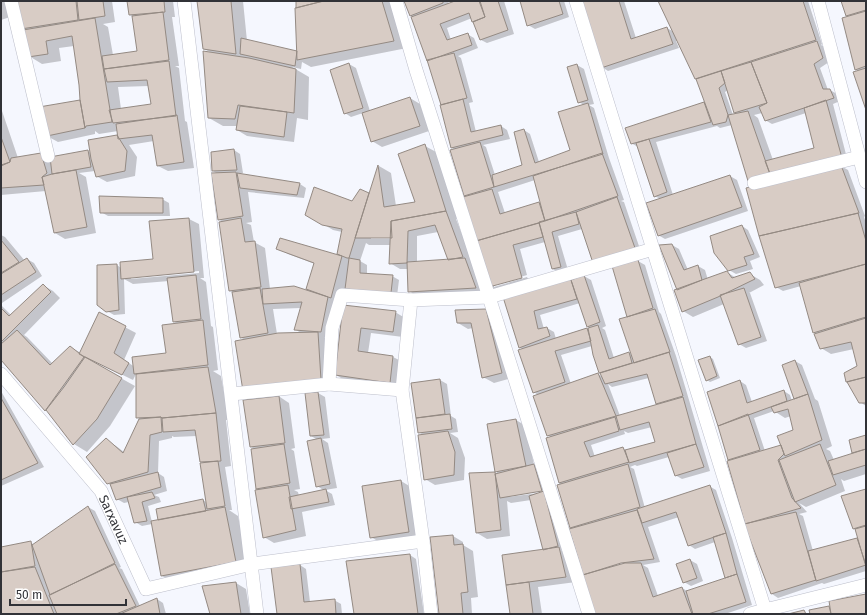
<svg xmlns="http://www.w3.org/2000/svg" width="867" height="615" font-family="'Fira Sans',sans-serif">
<rect width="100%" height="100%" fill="#f5f7fe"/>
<path fill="#0003" fill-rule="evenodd" d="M1 1H4L10 17 1 20Z
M17 1H112L115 22 103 24 108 27 113 55 138 52 133 17 130 15 128 1H173L175 17H172L179 66H175L179 68 185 121 187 122 194 168 168 171 158 166 154 141 129 145 137 157 135 176 107 182 96 176 95 171 79 173 86 177 96 233 65 239 55 233 46 191 1 195V108L18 158 52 160 87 151 91 153 118 136V131L99 134 95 131V134L58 142 47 136 81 100 74 46 59 48 61 61 42 64 29 56ZM149 86 152 105 121 109 118 87Z
M198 1H243L247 41 298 52 297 1H392L407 48 311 67 302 62 301 69 292 67 309 77 308 120 297 118 294 142 247 136 237 130 238 126H223L209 118 212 53 204 49Z
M405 1H448L449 4 458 1H504L514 34 487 43 481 40 475 22 473 21 472 18 447 28 451 40 467 34 474 38 478 48 458 56 461 58 473 102 469 103 476 132 501 126 507 130 510 139 483 145 486 147 495 175 524 165V130L530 134 539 162 571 151 584 105 579 102 577 65 584 69 594 104 589 105 594 108 609 158 624 200 621 201 624 202 641 252 582 229 558 236 568 270 559 273 553 269 545 242 520 249 527 275 494 285V287L527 277 529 281 497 290 490 286 451 151 455 150 452 148 441 106H442L413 17 411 16ZM535 180 542 205 539 203 505 213 498 192Z
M521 1H564L569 17 535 29 528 25Z
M590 1H624L636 38 667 28 674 32 659 1H808L822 44 821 45 823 46 829 62 820 68 828 90H830L837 94 840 101 833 104 848 162 841 166 848 170 865 216 864 217 866 223V406L860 402 847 381 859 367 854 349 831 354 821 348 817 334 814 332 801 286 783 291 776 287 758 186 732 125 720 128 717 126 656 142 673 195 730 176 737 180 748 211 665 239 658 235 661 199 654 196 638 147 631 143 627 129 706 102 699 80 696 78 678 40 676 41 679 48 608 71 602 67ZM728 90 735 112 738 114 733 115 725 92ZM762 113 765 120 772 124 806 113 815 149 773 160 758 118 754 115Z
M842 1H866V107L859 71 856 69 849 17 846 16Z
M349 64 356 68 370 111 410 98 420 104 429 131 382 147 372 141 363 113 351 117 345 113Z
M425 146 438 153 458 218 456 219 473 262 471 263 475 265 485 293 419 297 409 291 408 269H400L390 263 391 245H369L366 243 360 261 367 265V274L392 276 399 280 397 296 345 288 331 337H324L331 341 334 387 277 395 289 403 295 448 291 449 294 451 300 489 294 490 298 492 299 496 325 491 317 486 318 440 311 436 318 393 325 397 330 438 322 439 328 443 337 488 325 490 332 494 335 505 302 512 306 536 274 543 264 537 260 491 256 489 255 449 251 447 259 399 244 391 245 340 240 337 234 293 230 291 223 222 218 219V174L213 171 234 150 240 154 243 173 237 174 300 184 306 188 304 198 248 192 252 222 246 223 251 225 254 242 265 248 270 289 306 291 315 264 288 254 278 248 338 256 342 232 333 230 306 214 352 202 361 190 370 195 379 166 391 173 396 206 416 203ZM438 232 449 260 417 262V236ZM371 237H395V239H371ZM301 308 295 329 302 334H277L273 309Z
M162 199 169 203 170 216H108L101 212Z
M189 219 199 224 204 278H200L206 282 211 326 213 327 218 370 213 371 221 376 229 420H226L231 466 225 467 232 510H229L238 516 249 569 175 583 162 576 152 524 142 526 135 522 129 502 124 503 117 499 112 485 108 483 106 440 116 446 124 452 139 419 137 417V372L133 380 88 358 92 362 135 386 110 426 87 452 74 444 48 411 45 410 1 358V305L11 315 43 285 53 291 60 298 24 335 27 337 53 364 70 347 81 353 100 314 136 333 124 360 135 367 167 354 178 324 174 322 169 281 133 284 124 279 125 314 114 315 107 311 117 265 121 268 154 260ZM199 271V273L131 279V277ZM172 436 174 437 197 436 201 461 204 463 206 502 203 500 157 509 161 521 152 522 148 506 161 502 159 497 154 495 167 491 164 477 158 473 159 441 172 438Z
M742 226 748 230 760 257 750 261 753 269 736 274 729 270Z
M1 235 5 237 25 261 27 259 34 263 42 276 2 303Z
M672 245 679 249 688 270 698 266 705 270 708 280 727 272 736 278 750 274 760 280 764 285 749 293H750L767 341 746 348 739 344 724 304 693 317 683 311Z
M638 261 645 265 659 312 661 314 676 356 710 471 682 479 675 475 669 457 637 466 635 465 630 467 634 469 645 508 709 486 716 490 732 538 752 605 725 614H595L572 530 558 485H560L547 439 551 437 548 435 538 395 534 392 523 349 520 348 504 297 570 278 573 280 584 276 591 280 606 326 602 328 605 330 614 358 629 353 633 356 628 317ZM580 303 588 326 591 328 589 330 587 329 556 339 554 332 547 328 544 329 540 315ZM592 346 600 372 603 377 598 374 571 384 561 355ZM649 378 658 405 620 416 608 384 612 387ZM652 427 656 442 627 451 623 448 595 457 591 445 625 434 624 431 628 433ZM679 517 689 545 695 549 715 542 726 579 689 592 682 588 658 596 648 568 643 565 660 562 648 527ZM621 562 628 563 615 567V564Z
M344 306 395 312 405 318 403 337 371 333 368 353 393 357 403 362 400 388 346 381 336 375Z
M485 310 496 316 512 378 494 383 483 377 473 328 468 329 458 323Z
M710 357 713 359 720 378 710 382 707 380Z
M795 361 802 365 815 399 818 401 832 446 826 449 830 451 834 460 855 454 853 452 866 436V474L844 481 841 479 845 491 806 507 799 503 807 512 799 514 803 516 813 551 857 539 860 541 856 530 854 528 866 490V571L824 584 822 583 778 598 772 594 745 524 732 461 729 459 740 381 746 385 752 402 784 391 790 395 792 401 796 399ZM774 411 785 418 791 416 794 430 782 446 765 451 754 418Z
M440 380 447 384 451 416 456 419 458 432 450 433 458 438 465 458 464 480 435 485 425 479 423 435 419 432 412 383Z
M1 391 44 467 1 486Z
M516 420 526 426 534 465 544 471 564 549 561 550 569 554 576 582 538 587 542 614H511L504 555 544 550 531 500 511 503 507 501 510 536 487 539 477 533 470 474 497 473 488 425ZM547 490V492L508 497V495Z
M401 481 411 487 419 537 381 543 371 537 363 487Z
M88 507 95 511 121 567 119 568 122 569 140 606 157 599 163 603 166 614H1V548L31 543 35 545Z
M453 536 463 542V545L473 551 478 597 471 598 472 614H440Z
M410 555 416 559 424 614H355Z
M690 560 697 564 703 581 691 586 684 582Z
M300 565 306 569 310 602 334 600 341 604 342 614H278Z
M236 583 246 589 250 614H211Z"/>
<path fill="#d8ccc5" stroke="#948a83" d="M16 1H76L78 20 21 29Z
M77 1H103L105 16 79 20Z
M127 1H164L165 12 129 15Z
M197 1H231L236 54 203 49Z
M296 1H323L296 8Z
M324 1H382L394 41 297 60 295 8Z
M404 1H443V3L410 16Z
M455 1H479L485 17 472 22 469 13 440 24 447 40 468 33 472 45 427 61 411 17Z
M480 1H498L508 30 480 40 473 22 485 17Z
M520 1H559L563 14 527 26Z
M586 1H619L631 39 667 27 673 44 601 68 580 3Z
M658 1H803L816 40 695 79Z
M841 1H866V10L846 16Z
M866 11V66L855 70 842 18Z
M163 12 169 60 104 69 102 56 137 51 132 16Z
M95 18 112 122 86 126 85 128 80 100 79 85 72 36 46 41 48 54 28 57 23 30Z
M241 38 297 51 295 66 240 54Z
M817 41 823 58 814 64 823 89H830L834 98 765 121 759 107 767 103 751 62Z
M203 51 249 58 296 69 294 113 238 105 235 119 208 118Z
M454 53 467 98 441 105 427 60Z
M169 61 176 116 113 123 109 110 151 104 147 80 107 82 104 69Z
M751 62 767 103 734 113 721 71Z
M349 63 363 108 344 114 330 70Z
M577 64 588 100 578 103 567 67Z
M866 68V110L853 72Z
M721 71 725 83 719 88 728 115 726 122 713 125 696 79Z
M410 97 420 126 371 142 362 113Z
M463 99 471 132 501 125 503 135 451 148 440 105Z
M80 100 85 128 47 136 39 107Z
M826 100 842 158 770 174 765 161 814 148 804 108Z
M704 102 711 122 631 144 625 128Z
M588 103 603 154 494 187 492 175 522 165 514 132 524 129 535 163 570 150 558 112Z
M240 106 287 112 284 137 236 130Z
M748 111 770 174 748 181 728 115Z
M177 115 184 162 157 166 152 135 118 139 116 124Z
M117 135 127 151 125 171 96 177 91 159 88 140Z
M1 137 10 162 1 165Z
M649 139 667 192 654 197 636 143Z
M480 142 494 187 464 196 450 150Z
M425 144 446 211 391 221 392 238H355L378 165 384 207 415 202 398 154Z
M234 149 237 170 212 171 211 152Z
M88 150 91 167 52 174 50 157Z
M41 153 47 173 42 177 44 185 1 188V166L10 162 11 158Z
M602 153 618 196 545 221 533 176Z
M841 165 859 213 759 236 746 188Z
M76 170 87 227 54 233 42 177 52 174Z
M236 172 243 216 218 220 211 173Z
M237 173 300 183 297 195 240 188Z
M730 175 742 207 658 236 646 203Z
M314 187 352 201 360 189 369 193 349 258H347L337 254 342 229 322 225 305 215Z
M492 189 500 214 539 202 545 221 476 241 463 197Z
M99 196 163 198V213H100Z
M617 197 635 248 593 263 576 212Z
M446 211 463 257 448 260 435 225 408 231 407 263 389 264 391 221Z
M576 212 579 224 552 232 561 267 552 269 539 222Z
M858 213 866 241V264L775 288 759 236Z
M189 218 194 272 121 279 120 262 153 259 149 221Z
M241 218 245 242 255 241 261 287 229 291 219 222Z
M539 223 543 237 513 245 522 278 489 287 476 241Z
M742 225 754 254 744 257 747 265 728 271 714 253 710 236Z
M280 238 342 256 331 298 306 289 314 263 276 249Z
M1 240 19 262 1 273Z
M672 244 684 270 698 265 702 280 677 290 659 245Z
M27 258 36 272 1 295V274Z
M349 258 360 260V273L393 275 391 293 345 289Z
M465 258 476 288 408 292 407 262Z
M638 260 653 308 627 317 612 266Z
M117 264 119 310 106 312 97 305V265Z
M866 264V317L813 333 799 283Z
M727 271 732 278 750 272 755 279 718 297 682 312 674 290Z
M196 275 201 319 173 322 167 278Z
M584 275 600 322 587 327 571 280Z
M570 277 577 299 534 311 538 329 547 327 550 336 519 348 503 297Z
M43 284 51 292 1 342V308L9 316Z
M294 286 328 297 321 332 294 330 302 302 263 304 262 289Z
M260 288 268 333 240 338 232 292Z
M744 288 761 337 738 345 720 295Z
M343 305 396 311 393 332 361 328 358 351 393 356 390 383 335 375Z
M486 309 502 373 482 378 471 323H457L455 310Z
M655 309 670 352 634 363 619 319Z
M99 312 126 326 114 353 129 363 122 375 79 354Z
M866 318V377L846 382 844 373 857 366 851 342 820 349 814 334Z
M203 320 208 365 134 374 132 357 166 353 162 325Z
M598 325 609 359 629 352 632 363 599 373 593 355 588 328Z
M587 328 591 341 555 351 565 382 533 393 518 350Z
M17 330 50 365 70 346 84 357 45 411 1 360V344Z
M318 332 321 380 243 391 235 341 278 333Z
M669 352 683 396 656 404 647 374 605 384 600 373Z
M710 356 717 376 706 381 698 360Z
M85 357 122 378 97 419 73 445 46 410 64 387Z
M795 360 808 394 794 399 782 365Z
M208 367 216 413 162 418 161 417 136 418V374Z
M598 373 616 416 547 436 533 396Z
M866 377V403H859L847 382Z
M440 379 445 414 416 418 411 383Z
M740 380 747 403 784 390 787 401 718 426 707 392Z
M318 392 324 435 310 436 305 393Z
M808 394 822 440 785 456 777 436 793 430 788 409 774 413 771 407Z
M279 396 285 443 250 447 243 400Z
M683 397 696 444 629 463 625 450 655 442 649 422 620 430 616 416Z
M1 398 38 463 1 480Z
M216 413 221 461 200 462 195 430 163 432 162 418Z
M450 414 452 429 418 433 416 418Z
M748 414 760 450 728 460 718 426Z
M161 417 162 432 150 435 148 472 107 484 86 457 106 438 123 453 139 419Z
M615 417 619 431 584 442 590 457 623 447 629 462 559 483 546 438Z
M516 419 526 466 495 472 487 424Z
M448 431 455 452 454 475 424 480 418 435Z
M866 435V449L852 453 849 440Z
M321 438 330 484 316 487 307 441Z
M284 444 290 483 256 489 251 449Z
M696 444 704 467 675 476 667 453Z
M820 444 836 485 795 502 779 460Z
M781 445 784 454 778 460 792 498 801 508 745 524 727 461Z
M866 449V465L833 475 828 461Z
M218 461 225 506 207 509 200 463Z
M534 464 542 491 500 498 495 474Z
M628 464 640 507 570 528 557 485Z
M158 472 161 487 116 500 110 484Z
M495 472 501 530 476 533 469 473Z
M401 480 409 532 370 538 362 486Z
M288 485 296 530 263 538 255 490Z
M710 485 726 533 688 546 676 512 642 523 637 509Z
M326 489 329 502 291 509 289 497Z
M866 489V525L853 529 841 496Z
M544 491 558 546 543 550 529 496Z
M152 492 155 498 142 502 147 521 134 523 127 497Z
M203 499 206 511 158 520 156 509Z
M88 506 115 563 50 595 32 545Z
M225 507 236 562 161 576 151 521Z
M637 510 654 559 621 563 583 575 569 529Z
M796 512 816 580 771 594 744 524Z
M866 526V567L855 529Z
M726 533 737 574 725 578 713 537Z
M453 535 454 545 463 544 468 592 461 593 463 614H439L430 537Z
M857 538 866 565 816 581 808 551Z
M31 541 35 566 1 572V547Z
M559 547 566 577 506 585 502 555Z
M410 554 418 614H354L346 561Z
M690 559 697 578 683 583 676 564Z
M625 563H641L653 597 682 587 692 614H594L582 575Z
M115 564 136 606 116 614H57L49 595Z
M300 564 304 602 335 599 336 614H277L271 567Z
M35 567 54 614H1V572Z
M737 574 746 602 708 614H693L686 591Z
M236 582 241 614H210L202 586Z
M529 582 533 614H510L506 585Z
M866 594V614H831L829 601Z
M157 598 160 614H120Z
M829 606 831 614H810L809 610Z
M804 610 806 614H788Z"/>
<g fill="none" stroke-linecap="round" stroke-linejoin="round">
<defs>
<g id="minor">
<path d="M11 1 48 156"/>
<path d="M184 1 257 614"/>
<path d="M396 1 416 70 489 297 653 249"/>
<path d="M576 1 765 610 866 585"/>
<path d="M818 1 866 182"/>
<path d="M754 183 859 157"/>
<path id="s1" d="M1 374 101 491 146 589 252 564 423 541"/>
<path d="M329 384 402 390"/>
<path d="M232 394 329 384 332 328 342 295 411 300"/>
<path d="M431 614 423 541 402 390 411 300 489 297 589 614"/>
<path d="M750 614 765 610"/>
</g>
</defs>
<use href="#minor" stroke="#bdbfcb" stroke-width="14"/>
<use href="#minor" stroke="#fff" stroke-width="13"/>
</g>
<g text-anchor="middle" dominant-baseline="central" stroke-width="3" stroke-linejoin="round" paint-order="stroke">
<g font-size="13" fill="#313237" stroke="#fff">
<text stroke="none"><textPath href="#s1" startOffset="185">Sarxavuz</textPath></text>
</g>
</g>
<rect width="867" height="615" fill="none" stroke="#313237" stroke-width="4"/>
<path d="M10 599v6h116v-6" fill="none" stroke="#313237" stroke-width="2"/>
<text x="16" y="599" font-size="12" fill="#313237" stroke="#ffffff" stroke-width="3" paint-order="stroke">50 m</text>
</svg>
